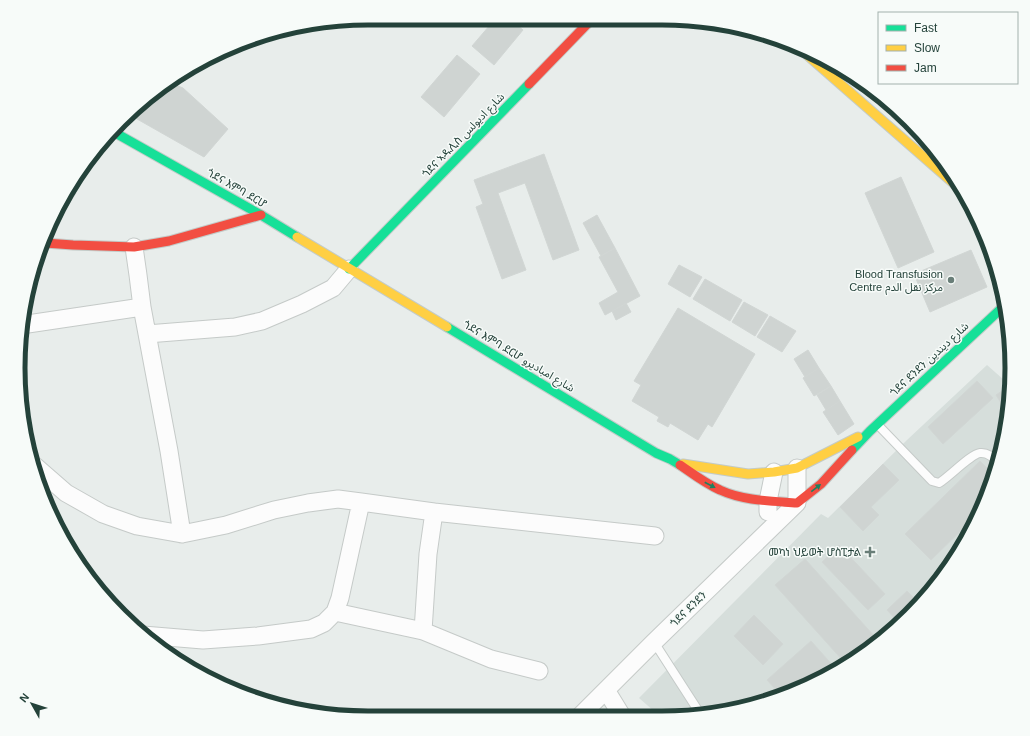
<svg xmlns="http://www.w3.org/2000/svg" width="1030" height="736" font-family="Helvetica,'Noto Sans Arabic','Noto Sans Ethiopic',sans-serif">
<rect width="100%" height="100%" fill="#e8edeb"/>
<path fill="#d6dedb" d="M987 365 1004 380 1011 376V391L1000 459 976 523 940 581 893 631 817 682 708 715H652L655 712 639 698 821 514 828 518 907 440Z"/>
<path fill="#cfd4d2" stroke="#d1d6d4" d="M496 18H509L523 30 494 65 472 46Z
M457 55 480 74 444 117 421 97Z
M168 82 183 88 228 129 204 157 130 115Z
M99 146 104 149 90 171 84 168Z
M544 154 579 250 553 260 525 183 498 193 526 270 502 279 476 207 483 204 474 180Z
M901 177 934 252 898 268 865 193Z
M70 189 76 193 63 213 57 209Z
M597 215 615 248 601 256 583 223Z
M615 248 640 296 605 315 599 303 618 292 599 257Z
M971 250 987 287 930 312 914 274Z
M679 265 702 277 690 297 668 284Z
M705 279 742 300 730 321 693 299Z
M744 302 768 315 755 336 732 322Z
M626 303 631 312 616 320 612 311Z
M678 308 755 354 712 427 708 424 698 440 670 423 668 427 657 421 659 417 632 401 641 385 634 381Z
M770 316 796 331 782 352 757 337Z
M808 350 819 368 805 377 794 359Z
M819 368 831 386 814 396 803 378Z
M977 381 993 398 943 444 928 427Z
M1011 385V391L1008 414 996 395Z
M831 386 840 401 826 410 817 395Z
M840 401 854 424 838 435 823 412Z
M980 461 994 475 980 512 931 560 905 534Z
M883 464 899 480 871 507 879 515 863 531 840 507Z
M839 545 885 594 868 610 822 562Z
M805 559 875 637 845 663 775 585Z
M907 591 919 603 900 624 887 610Z
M754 615 783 644 763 665 734 636Z
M811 641 835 668 817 682 779 693 767 680Z
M606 710 611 716H600Z"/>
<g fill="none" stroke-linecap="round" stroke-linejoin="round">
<defs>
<path id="lane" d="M878 425 932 481 939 483C949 477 971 454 980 453 988 452 994 458 998 463
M654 642 701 715"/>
<path id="street" d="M134 247 138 275 142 307 169 451 182 534
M21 325 142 307
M147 334 235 327 262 321 302 304 333 288 349 269
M35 466 66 493 103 514 137 526 182 534 226 525 274 510 308 503 338 499 361 502 434 512 655 536
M768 512V501L774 472
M335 612 423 631 491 659 539 671
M423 631 428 554 434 512
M143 635 203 640 258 636 311 629 324 623 335 612 340 598 361 502
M606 690 622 716
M580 716 654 642 797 503V468"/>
<path id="fast" d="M112 131 261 215 297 237
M349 269 529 84
M447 327 656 453 670 459 680 465
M852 450 870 431 1005 305"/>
<path id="slow" d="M805 53 966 194
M297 237 447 327
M683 464 748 474 774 472 797 468 858 437"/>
<path id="jam" d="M529 84 593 18
M45 243 73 245 134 247 169 241 261 215
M680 465C693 474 706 484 720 490 744 501 771 501 797 503L821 484 852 450"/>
</defs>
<use href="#lane" stroke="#c5cac8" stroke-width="10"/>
<use href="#street" stroke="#c5cac8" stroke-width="19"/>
<use href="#fast" stroke="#c3cbc8" stroke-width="11"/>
<use href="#slow" stroke="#c3cbc8" stroke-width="11"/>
<use href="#jam" stroke="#c3cbc8" stroke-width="11"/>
<use href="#lane" stroke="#fcfcfc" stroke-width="8"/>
<use href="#street" stroke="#fcfcfc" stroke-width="17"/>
<use href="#fast" stroke="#16e098" stroke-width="9"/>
<use href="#slow" stroke="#ffcf43" stroke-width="9"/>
<use href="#jam" stroke="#f24e42" stroke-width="9"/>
</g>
<defs><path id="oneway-solid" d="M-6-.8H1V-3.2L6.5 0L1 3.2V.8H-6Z"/></defs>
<g fill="#1e8160">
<use href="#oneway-solid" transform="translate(710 485) rotate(28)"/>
<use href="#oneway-solid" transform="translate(816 488) rotate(-38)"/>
</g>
<g fill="#697e78" stroke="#f7fbf9" stroke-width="1.5">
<circle cx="951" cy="280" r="4"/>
<path d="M868 546h4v4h4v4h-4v4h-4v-4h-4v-4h4z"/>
</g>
<g text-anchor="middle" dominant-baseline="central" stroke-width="3" stroke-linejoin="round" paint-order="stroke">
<g font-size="11" fill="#24423a" stroke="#f7fbf9">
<text transform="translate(463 135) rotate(-46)">ጎደና ኣዱሊስ شارع اديولس</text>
<text transform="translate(237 188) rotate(30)">ጎደና እምባ ደርሆ</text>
<text transform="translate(519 356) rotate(31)">ጎደና እምባ ደርሆ شارع امباديرو</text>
<text transform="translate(929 359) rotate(-43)">ጎደና ደንደን شارع ديندين</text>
<text transform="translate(688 609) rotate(-44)">ጎደና ደንደን</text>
</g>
<g font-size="11" fill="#24423a" stroke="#f7fbf9" text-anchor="end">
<text x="943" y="274">Blood Transfusion<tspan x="943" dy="13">Centre مركز نقل الدم</tspan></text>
<text x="861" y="552">መካነ ህይወት ሆስፒታል</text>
</g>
</g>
<path d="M0 0H1030V736H0ZM368 25H662A343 343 0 0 1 1005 368V368A343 343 0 0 1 662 711H368A343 343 0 0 1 25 368V368A343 343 0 0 1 368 25Z" fill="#f7fbf9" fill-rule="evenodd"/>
<path fill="none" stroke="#24423a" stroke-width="5" d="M368 25H662A343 343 0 0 1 1005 368V368A343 343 0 0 1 662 711H368A343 343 0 0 1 25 368V368A343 343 0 0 1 368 25Z"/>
<rect x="878" y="12" width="140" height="72" fill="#f7fbf9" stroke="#a3b1ad"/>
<rect x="886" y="25" width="20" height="6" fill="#16e098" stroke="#a3b1ad"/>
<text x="914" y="32" font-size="12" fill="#24423a">Fast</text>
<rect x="886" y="45" width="20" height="6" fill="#ffcf43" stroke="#a3b1ad"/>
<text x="914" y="52" font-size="12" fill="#24423a">Slow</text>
<rect x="886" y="65" width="20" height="6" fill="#f24e42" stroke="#a3b1ad"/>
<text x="914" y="72" font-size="12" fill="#24423a">Jam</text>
<g transform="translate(32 704) rotate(309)" stroke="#f7fbf9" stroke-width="3" paint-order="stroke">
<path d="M0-3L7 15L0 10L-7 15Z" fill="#24423a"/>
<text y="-6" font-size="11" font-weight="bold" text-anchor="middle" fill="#24423a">N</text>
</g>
</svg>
